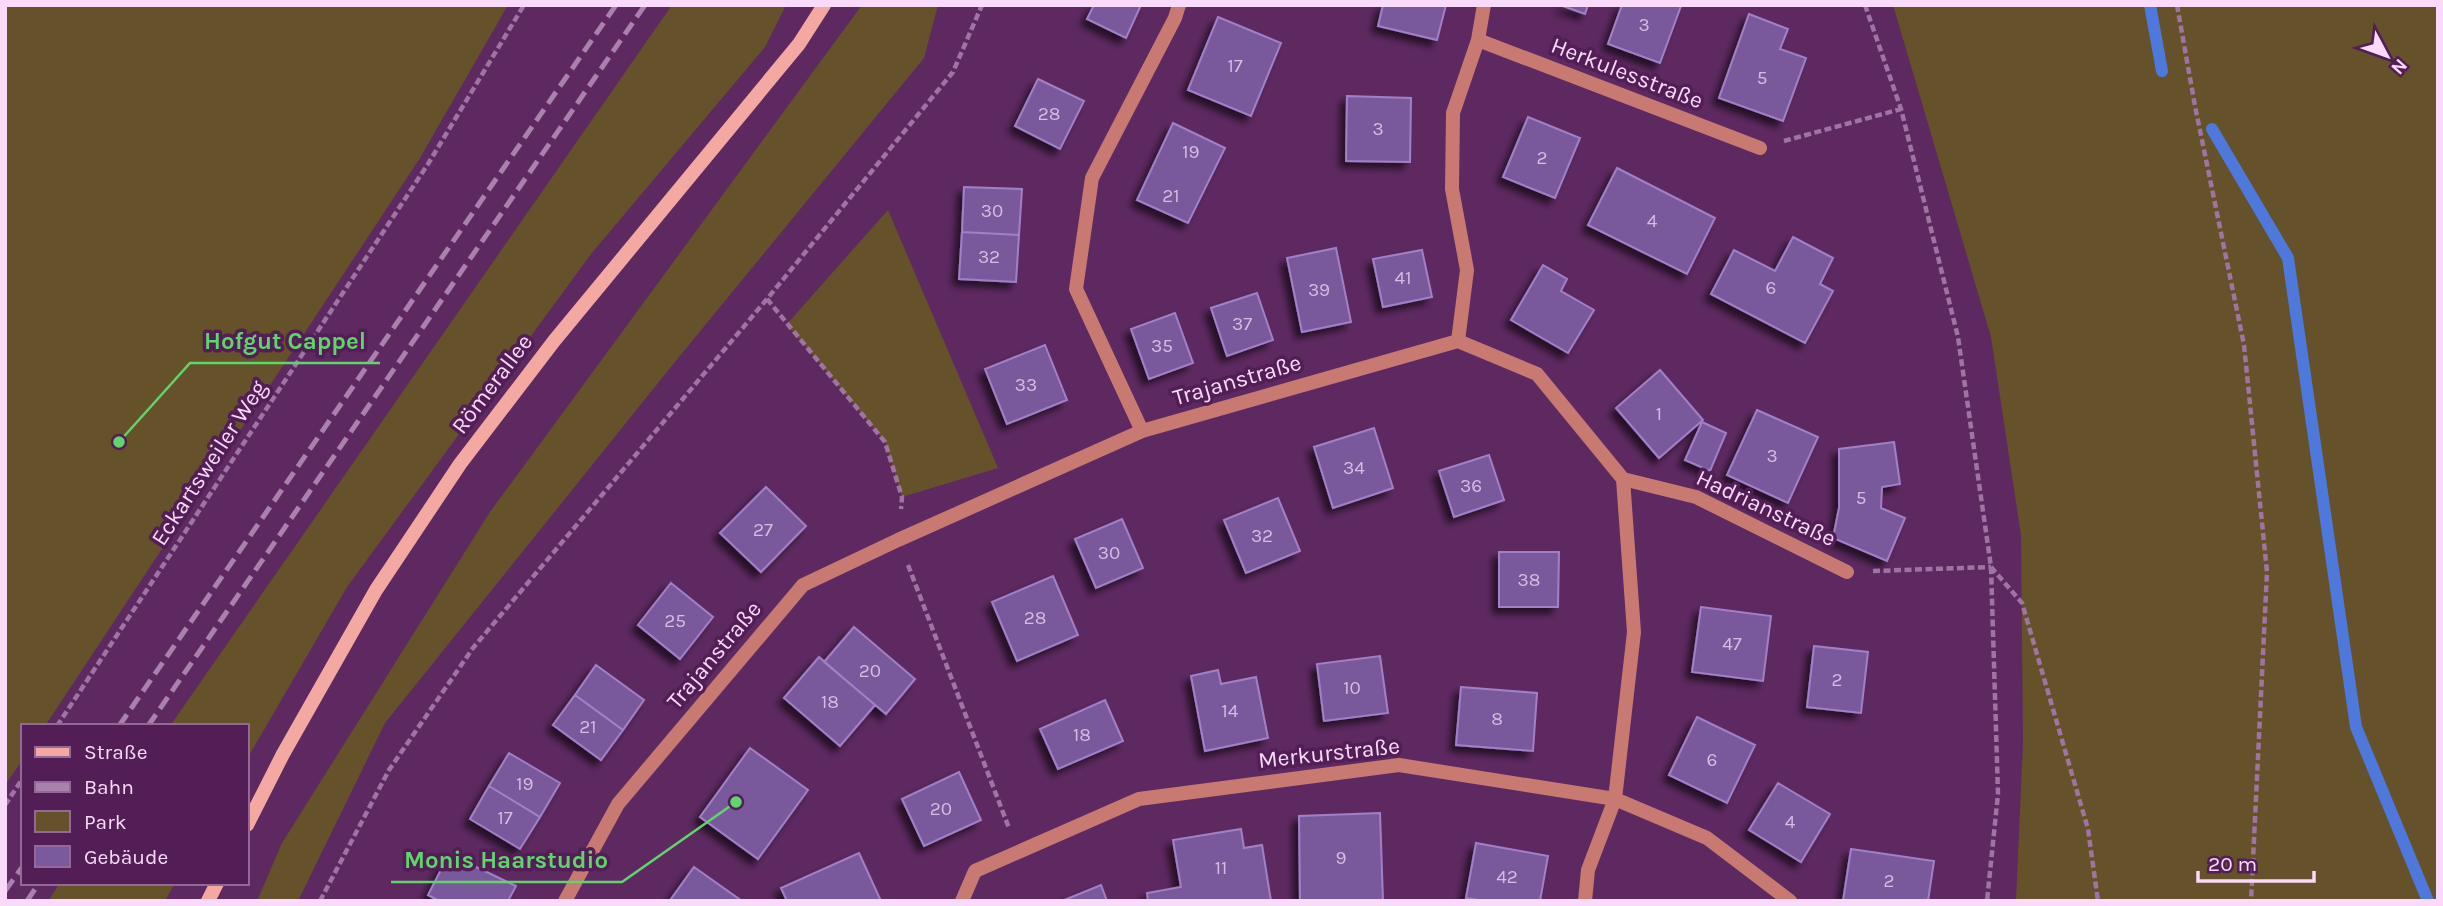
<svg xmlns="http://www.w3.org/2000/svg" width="2443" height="906" font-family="Karla,sans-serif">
<defs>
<filter id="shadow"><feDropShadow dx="-6" dy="6" stdDeviation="3.5" flood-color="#0009"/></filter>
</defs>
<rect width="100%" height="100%" fill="#5e2961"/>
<path fill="#65522a" d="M5 5H508L420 158 45 726H23V759L5 785Z
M672 5H786L765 47 591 254 347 587 247 759V726H170Z
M862 5H938L924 58 670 368 385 723 298 901H257L282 843 490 512Z
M1893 5H2438V901H2016L2023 743 2021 535 1991 337Z
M888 210 998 468 902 497 885 442 787 324Z
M60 883H175L165 901H48Z"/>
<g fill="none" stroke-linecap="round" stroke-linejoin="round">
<path stroke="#4f78dd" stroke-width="12" d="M2150 5 2162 71
M2212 129 2288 258 2356 727 2428 901"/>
</g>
<path fill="#7a599c" stroke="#a180c7" stroke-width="2" filter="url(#shadow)" d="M1094 5H1141L1126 38 1087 19Z
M1383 5H1446L1437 40 1378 26Z
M1560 5H1588L1585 14Z
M1622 5 1681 6 1660 63 1608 44Z
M1749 14 1788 29 1780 49 1806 58 1783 121 1719 98Z
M1218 17 1281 43 1251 116 1188 90Z
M1038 79 1084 101 1060 149 1015 126Z
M1347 96 1411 98 1410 162 1346 161Z
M1528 117 1580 138 1555 198 1503 177Z
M1173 123 1225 148 1188 223 1137 200Z
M1617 168 1715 218 1687 274 1588 225Z
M964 187 1022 189 1019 235 962 232Z
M962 232 1019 235 1016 282 959 279Z
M1793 237 1833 258 1820 284 1833 291 1805 343 1711 294 1734 250 1775 271Z
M1336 248 1351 322 1302 332 1287 258Z
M1422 250 1432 297 1383 307 1373 259Z
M1543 265 1567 279 1561 291 1594 310 1568 353 1511 320Z
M1257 293 1273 340 1227 356 1211 308Z
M1175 313 1193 363 1149 379 1131 329Z
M1045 345 1067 400 1007 424 985 369Z
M1660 370 1703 420 1659 458 1616 408Z
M1757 410 1818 437 1788 503 1727 475Z
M1702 422 1726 433 1710 471 1685 460Z
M1374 428 1393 488 1333 508 1314 447Z
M1894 442 1900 484 1882 487 1881 508 1905 518 1887 561 1833 538 1839 508V449Z
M1489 455 1504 500 1454 517 1439 471Z
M766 487 806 526 761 572 720 533Z
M1278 498 1300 551 1246 573 1224 520Z
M1122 519 1143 568 1096 588 1075 539Z
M1499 552H1559L1558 607H1499Z
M1053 576 1078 635 1017 661 992 602Z
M671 583 713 617 680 659 638 625Z
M1701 607 1771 616 1763 681 1692 672Z
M854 627 915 679 886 714 824 662Z
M1814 646 1868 652 1861 713 1807 707Z
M1380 656 1388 713 1324 721 1317 664Z
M819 657 875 705 840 746 784 698Z
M596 665 644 700 623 730 575 695Z
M1218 670 1221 684 1256 677 1268 738 1205 751 1191 676Z
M1461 687 1537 693 1533 751 1456 745Z
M575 695 623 730 601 760 553 725Z
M1105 700 1123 741 1058 769 1040 729Z
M1697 717 1755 745 1727 803 1669 775Z
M750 748 808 790 758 859 700 817Z
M509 753 560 783 540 817 489 786Z
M959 772 981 820 924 846 902 799Z
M1778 783 1830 814 1801 862 1749 830Z
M489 786 540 817 520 849 470 819Z
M1380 813 1383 901H1300L1299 816Z
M1241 829 1244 848 1262 845 1271 901H1148L1147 893 1181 887 1173 840Z
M1476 843 1548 856 1540 901H1484L1466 898Z
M1851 849 1934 861 1928 901H1843Z
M859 853 881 901H787L781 888Z
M449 854 516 886 508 901H439L428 895Z
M694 867 742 901H674L671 899Z
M1101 885 1107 901H1062Z"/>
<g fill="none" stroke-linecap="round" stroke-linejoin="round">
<path stroke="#a074a2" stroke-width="4.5" stroke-dasharray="7 3.5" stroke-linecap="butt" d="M1865 5 1901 109 1958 337 1991 567 1998 794 1987 901
M2177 5 2195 106 2244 345 2267 572 2251 901
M1784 141 1901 109
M767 299 885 442 902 497 901 509
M908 565 1009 828
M1991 567 2022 603 2088 829 2098 901
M1873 571 1991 567
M57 726 428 164 524 5
M5 805 23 778
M320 901 389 770 473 648 767 299 953 72 982 5"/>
<path stroke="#c77972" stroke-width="14" d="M1478 40 1760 148
M1458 341 1467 270 1452 189 1453 113 1478 40 1484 5
M1142 431 1076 289 1092 178 1175 18 1179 5
M1623 479 1696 497 1847 572
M565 901 618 804 803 585 898 540 1142 431 1458 341 1537 374 1623 479 1634 632 1615 799 1588 870 1585 901
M962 901 975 871 1139 799 1399 765 1615 799 1707 838 1790 901"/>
<path stroke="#f3a8a1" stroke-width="14" d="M247 825 283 754 376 590 460 464 554 341 799 44 824 5
M208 901 217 883"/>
<path stroke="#aa80ac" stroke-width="5" stroke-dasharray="14 7" stroke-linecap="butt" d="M119 726 616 5
M148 726 645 5
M5 891 23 866
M27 901 39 883"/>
</g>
<g text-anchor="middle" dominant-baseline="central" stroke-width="7" stroke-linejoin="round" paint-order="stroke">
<g font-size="19" fill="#dabae2">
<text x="1644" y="25">3</text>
<text x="1235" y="66">17</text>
<text x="1762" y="78">5</text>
<text x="1049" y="114">28</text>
<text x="1378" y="129">3</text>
<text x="1191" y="152">19</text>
<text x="1542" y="158">2</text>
<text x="1171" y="196">21</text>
<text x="992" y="211">30</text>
<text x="1652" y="221">4</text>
<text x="989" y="257">32</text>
<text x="1403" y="278">41</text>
<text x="1771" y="288">6</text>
<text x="1319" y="290">39</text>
<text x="1242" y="324">37</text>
<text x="1162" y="346">35</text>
<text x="1026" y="385">33</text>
<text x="1659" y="414">1</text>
<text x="1772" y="456">3</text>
<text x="1354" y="468">34</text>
<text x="1471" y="486">36</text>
<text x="1861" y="498">5</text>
<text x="763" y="530">27</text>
<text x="1262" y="536">32</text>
<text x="1109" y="553">30</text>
<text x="1529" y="580">38</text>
<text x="1035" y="618">28</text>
<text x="675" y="621">25</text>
<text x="1732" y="644">47</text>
<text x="870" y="671">20</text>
<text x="1837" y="680">2</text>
<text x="1352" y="688">10</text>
<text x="830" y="702">18</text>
<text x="1230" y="711">14</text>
<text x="1497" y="719">8</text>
<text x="588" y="727">21</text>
<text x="1082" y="735">18</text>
<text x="1712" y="760">6</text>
<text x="525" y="784">19</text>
<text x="941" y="809">20</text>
<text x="505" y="818">17</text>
<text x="1790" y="822">4</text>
<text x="1341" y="858">9</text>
<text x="1221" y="868">11</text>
<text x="1507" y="877">42</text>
<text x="1889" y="881">2</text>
</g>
<g font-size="23" fill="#fadafa" stroke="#521e55">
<text transform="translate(1627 73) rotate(21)">Herkulesstraße</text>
<text transform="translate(1237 380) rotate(-16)">Trajanstraße</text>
<text transform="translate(492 384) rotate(-53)">Römerallee</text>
<text transform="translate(209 463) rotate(-57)">Eckartsweiler Weg</text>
<text transform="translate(1766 508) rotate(25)">Hadrianstraße</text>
<text transform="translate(714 655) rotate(-50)">Trajanstraße</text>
<text transform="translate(1329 753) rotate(-6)">Merkurstraße</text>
</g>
</g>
<path fill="none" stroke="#5fd56b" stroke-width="2.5" d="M119 442L190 363H380M736 802L622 882H391"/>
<g fill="#5fd56b" stroke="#521e55" stroke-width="2.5">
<circle cx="119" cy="442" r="7"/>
<circle cx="736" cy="802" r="7"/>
</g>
<g font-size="24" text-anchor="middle" font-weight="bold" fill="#5fd56b" stroke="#521e55" stroke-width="7" stroke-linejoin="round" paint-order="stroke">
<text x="285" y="349">Hofgut Cappel</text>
<text x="506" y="868">Monis Haarstudio</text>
</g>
<rect width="2443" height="906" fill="none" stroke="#fadafa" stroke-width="14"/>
<rect x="21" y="724" width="228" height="161" fill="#521e55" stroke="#956997" stroke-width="2"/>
<rect x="35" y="747" width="35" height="10" fill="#f3a8a1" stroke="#956997" stroke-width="2"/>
<text x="84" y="759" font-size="21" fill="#fadafa">Straße</text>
<rect x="35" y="782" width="35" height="10" fill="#aa80ac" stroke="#956997" stroke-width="2"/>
<text x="84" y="794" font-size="21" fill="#fadafa">Bahn</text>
<rect x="35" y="811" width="35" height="21" fill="#65522a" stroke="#956997" stroke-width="2"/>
<text x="84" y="829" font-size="21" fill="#fadafa">Park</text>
<rect x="35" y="846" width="35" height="21" fill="#7a599c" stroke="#956997" stroke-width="2"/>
<text x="84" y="864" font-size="21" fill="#fadafa">Gebäude</text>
<g transform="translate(2387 56) rotate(131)" stroke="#521e55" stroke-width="5" paint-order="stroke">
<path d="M0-5L12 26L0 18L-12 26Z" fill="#fadafa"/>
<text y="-10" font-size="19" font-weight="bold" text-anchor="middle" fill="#fadafa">N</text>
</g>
<path d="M2198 871v10h116v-10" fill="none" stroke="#fadafa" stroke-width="3.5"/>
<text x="2208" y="871" font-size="21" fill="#fadafa" stroke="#521e55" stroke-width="5" paint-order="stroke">20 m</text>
</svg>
